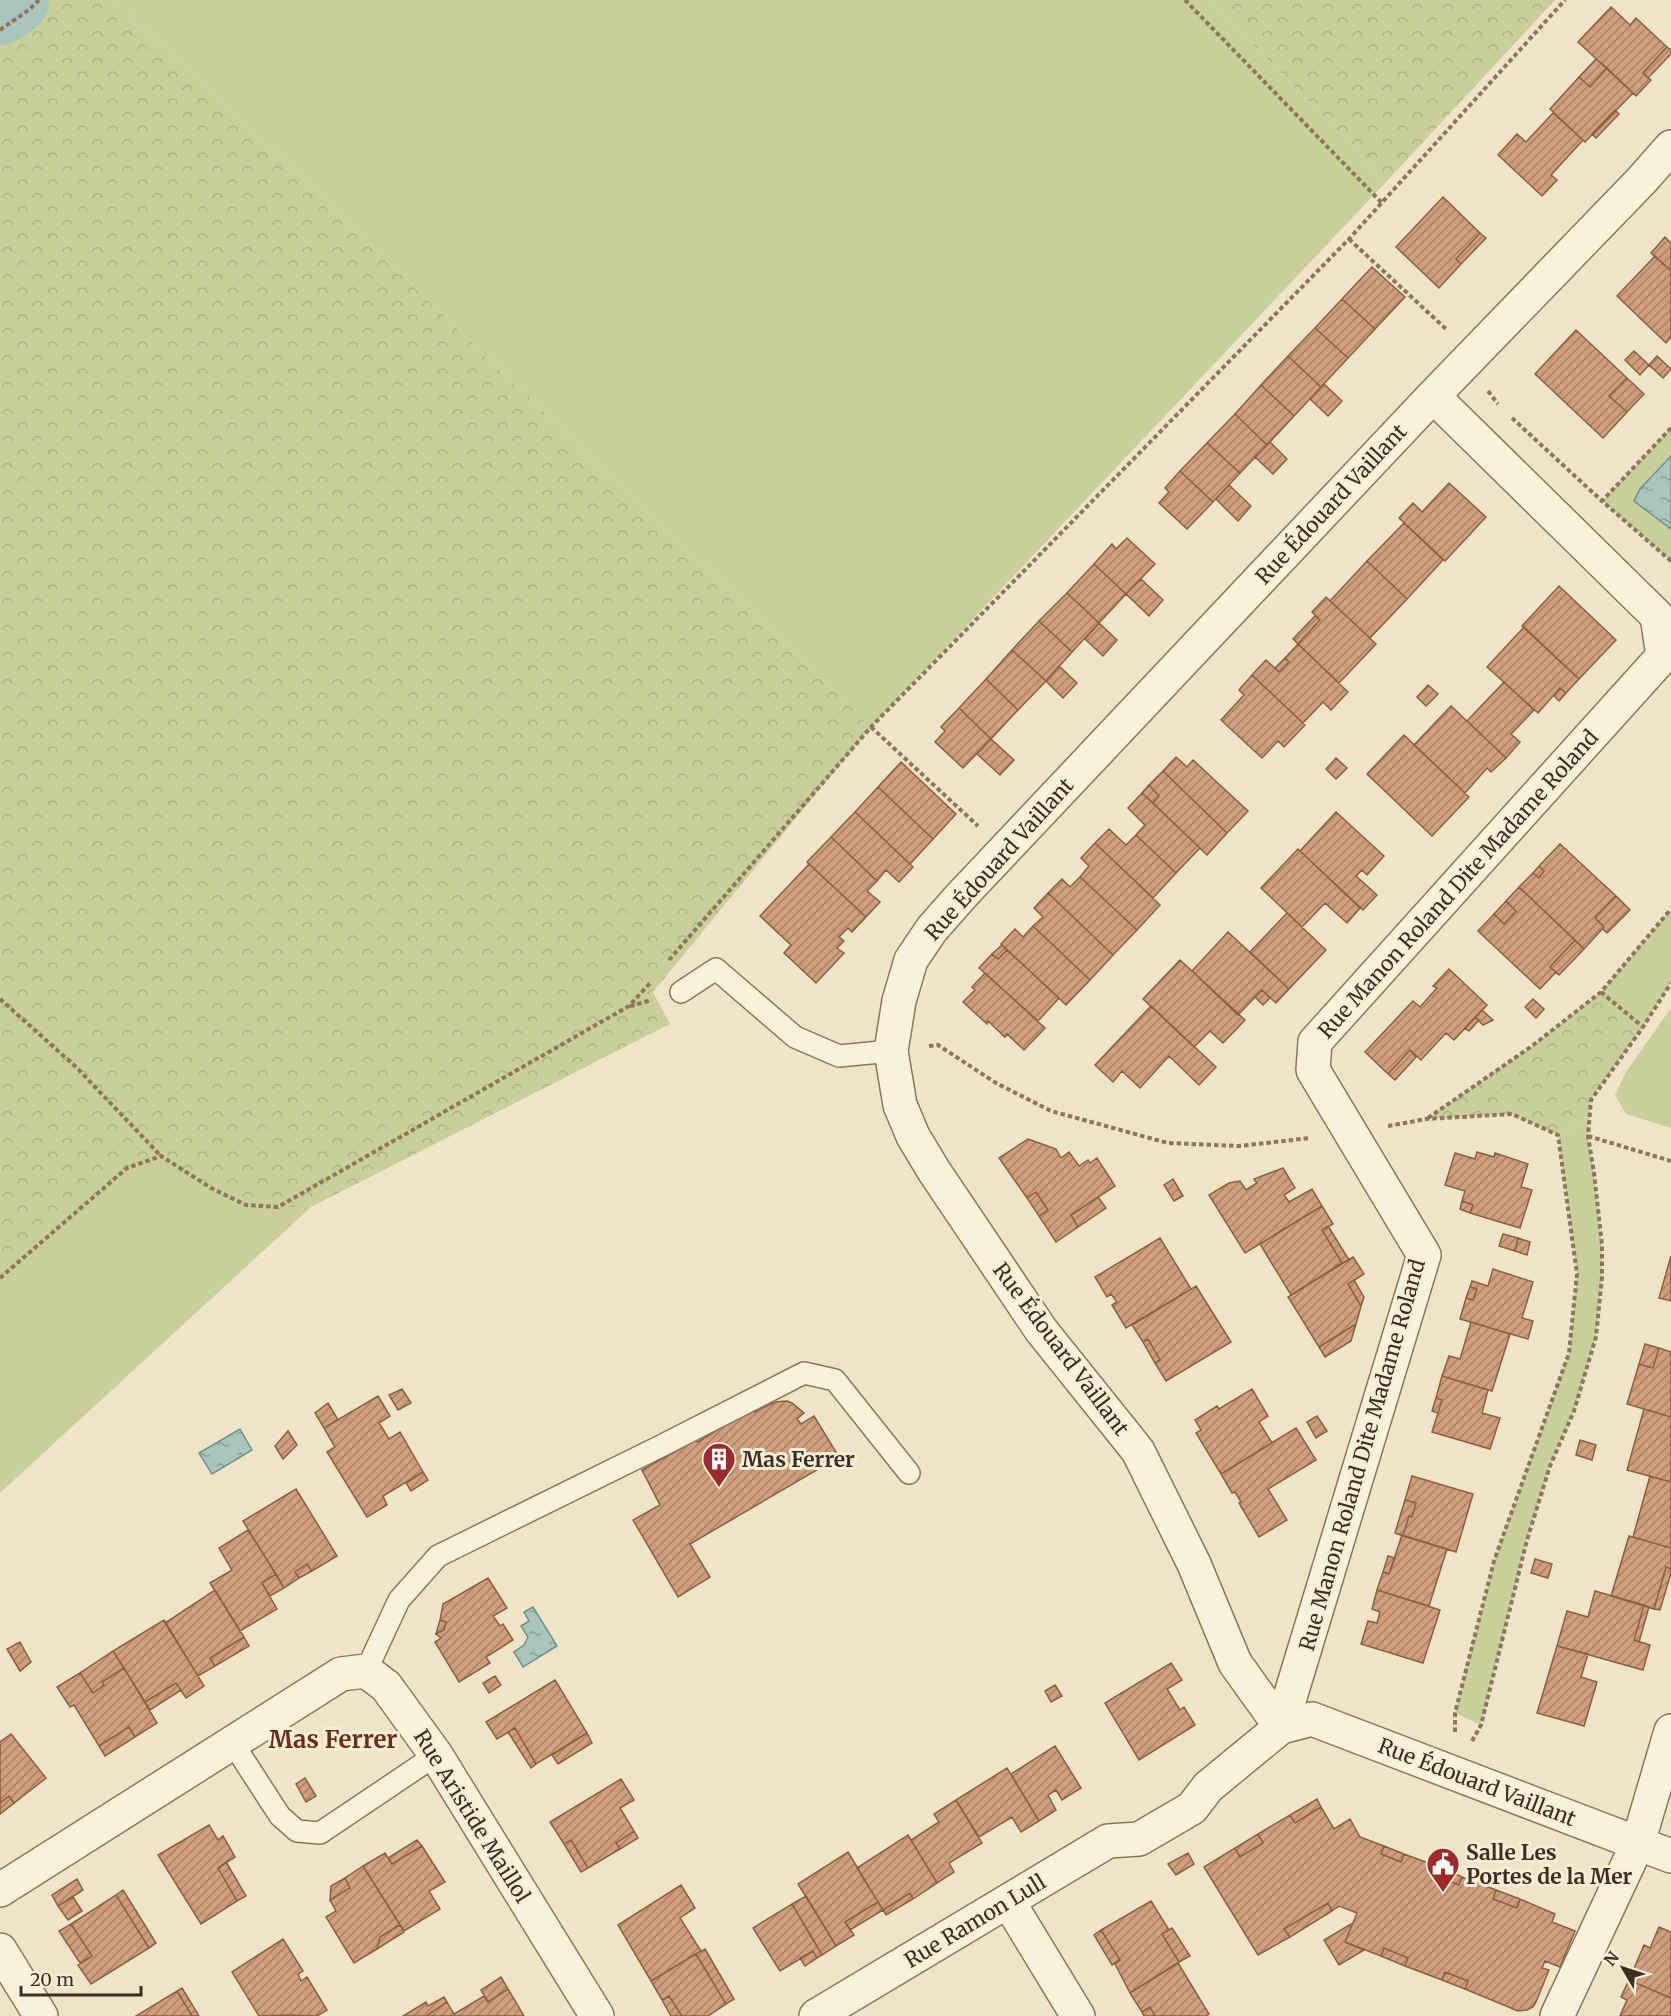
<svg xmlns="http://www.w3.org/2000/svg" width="1671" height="2016" font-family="Merriweather,serif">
<defs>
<pattern id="forest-crowns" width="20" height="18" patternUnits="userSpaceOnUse" patternTransform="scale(1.5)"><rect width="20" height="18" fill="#c9cf9b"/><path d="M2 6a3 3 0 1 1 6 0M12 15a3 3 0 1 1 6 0" fill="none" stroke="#aeb285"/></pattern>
<pattern id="water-ripples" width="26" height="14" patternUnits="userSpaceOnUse" patternTransform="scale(1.5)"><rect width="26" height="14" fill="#a9c4bc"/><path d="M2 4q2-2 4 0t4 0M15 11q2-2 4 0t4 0" fill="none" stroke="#8ba098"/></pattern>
<pattern id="building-hatch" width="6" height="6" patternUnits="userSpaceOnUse" patternTransform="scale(1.5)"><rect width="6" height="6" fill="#cf9f7d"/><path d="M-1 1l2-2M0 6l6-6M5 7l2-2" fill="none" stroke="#a98266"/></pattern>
</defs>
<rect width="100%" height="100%" fill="#f0e4c8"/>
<path fill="#c9cf9b" d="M116 0H1209L1387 181 871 727Z
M1671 428V561L1602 501Z
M1671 909V983L1643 1027 1601 992Z
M1671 1008V1128L1626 1114 1615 1095 1626 1072Z
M1589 1118 1588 1136 1594 1173 1602 1246V1277L1596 1337 1574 1411 1550 1466 1527 1540 1481 1725 1455 1713 1494 1561 1569 1353 1577 1274 1558 1135Z
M161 1156 211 1188 246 1205 278 1207H311L0 1493V1278L127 1168Z"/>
<path fill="url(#forest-crowns)" d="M0 0H116L871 727 653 992 670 1024 311 1207H278L246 1205 211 1188 161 1156 127 1168 0 1278Z
M1209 0H1555L1387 181Z
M1601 992 1643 1027 1591 1099 1589 1118 1558 1135 1512 1114 1426 1119 1532 1046Z"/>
<path fill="url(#water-ripples)" stroke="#6f938a" stroke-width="1.5" d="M1671 456V529L1634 501 1640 489Z
M240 1429 252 1450 212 1474 199 1453Z
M533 1607 557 1646 523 1667 514 1652 524 1645 528 1637 521 1626 529 1621 524 1612Z"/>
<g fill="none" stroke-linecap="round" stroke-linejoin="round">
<path stroke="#a9c4bc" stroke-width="72" d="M0 9 13 0"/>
</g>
<path fill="url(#building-hatch)" stroke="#8d5f41" stroke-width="1.5" d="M1611 7 1630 25 1636 18 1667 47 1643 73 1651 80 1636 96 1578 42Z
M1667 47 1671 50V54L1648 78 1643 73Z
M1596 59 1607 68 1590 87 1579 77Z
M1607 68 1633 93 1585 142 1550 109 1579 77 1590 87Z
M1615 110 1619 114 1596 138 1592 134Z
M1553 113 1583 140 1551 175 1557 180 1542 196 1498 155 1517 134 1526 142Z
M1443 197 1480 233 1456 259 1461 264 1439 288 1396 247Z
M1480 233 1486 238 1461 264 1456 259Z
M1665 237 1671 243V271L1651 253Z
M1655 256 1671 271V337L1666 343 1617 296Z
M1372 267 1405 297 1375 329 1342 299Z
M1342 299 1375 329 1348 358 1315 328Z
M1315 328 1348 358 1321 387 1288 356Z
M1576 330 1627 378 1609 396 1627 412 1603 438 1535 374Z
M1634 351 1649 365 1640 375 1625 360Z
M1288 356 1321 387 1294 416 1261 385Z
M1657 356 1671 369 1663 378 1649 365Z
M1627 378 1644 394 1627 412 1609 396Z
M1324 384 1342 401 1328 416 1310 399Z
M1261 385 1294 416 1267 445 1235 414Z
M1235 414 1267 445 1240 473 1207 443Z
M1270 442 1287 459 1273 474 1255 457Z
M1207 443 1240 473 1213 502 1180 471Z
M1180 471 1213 502 1187 529 1159 503 1169 492 1165 488Z
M1449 483 1486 517 1445 561 1399 518 1413 503 1422 512Z
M1229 485 1251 506 1238 521 1216 499Z
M1404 523 1443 560 1407 599 1367 561Z
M1127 538 1155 564 1126 594 1094 564 1112 544 1116 549Z
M1367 561 1407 599 1370 638 1330 601Z
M1094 564 1126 594 1099 623 1067 593Z
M1141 579 1163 600 1149 616 1126 594Z
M1559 586 1616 640 1579 679 1522 626Z
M1067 593 1099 623 1072 652 1039 621Z
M1326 597 1376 644 1339 683 1298 644 1320 620 1312 612Z
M1315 616 1320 620 1298 644 1293 639Z
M1039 621 1072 652 1046 681 1012 650Z
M1099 623 1117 640 1103 656 1085 639Z
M1524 627 1579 679 1566 693 1560 688 1538 713 1487 667Z
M1298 644 1348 692 1331 710 1323 702 1303 723 1252 675 1266 660 1279 672 1289 662 1285 658Z
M1012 650 1046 681 1018 710 986 679Z
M1285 658 1289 662 1279 672 1275 668Z
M1059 666 1077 683 1063 698 1046 681Z
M1252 675 1305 725 1284 747 1278 741 1262 758 1221 720 1244 695 1239 690Z
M986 679 1018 710 991 739 959 708Z
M1504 682 1534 710 1511 734 1520 742 1506 758 1467 721Z
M1428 685 1438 694 1426 706 1417 697Z
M1560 688 1566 693 1559 701 1554 696Z
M1451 706 1506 758 1491 772 1487 768 1465 793 1414 745Z
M959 708 991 739 963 768 935 742 945 731 941 727Z
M1404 735 1469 797 1432 836 1367 774Z
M991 739 1014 760 1000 775 977 754Z
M1176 757 1187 767 1193 760 1248 811 1227 833 1163 771Z
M1336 758 1347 768 1336 779 1326 769Z
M901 762 956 814 933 839 878 787Z
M1163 771 1227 833 1207 855 1153 803 1159 796 1149 785Z
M1149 785 1159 796 1153 803 1142 793Z
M878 787 933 839 910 864 855 812Z
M1142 793 1200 848 1176 873 1136 835 1145 825 1128 808Z
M855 812 913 867 899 882 886 870 877 881 831 837Z
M1336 812 1384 856 1367 875 1362 870 1356 876 1377 895 1363 910 1300 851Z
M1109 829 1126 845 1136 835 1176 873 1153 898 1095 843Z
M831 837 877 881 867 891 880 902 866 917 807 862Z
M1095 843 1160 905 1137 930 1080 877 1089 866 1081 858Z
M1560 844 1616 896 1595 918 1604 927 1584 949 1519 887 1533 873 1539 878 1544 871 1539 866Z
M1298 849 1360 908 1347 923 1325 903 1302 927 1261 888Z
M809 864 866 917 852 932 848 928 839 937 844 941 837 948 844 953 816 983 784 953 791 945 760 916Z
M1539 866 1544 871 1539 878 1533 873Z
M1080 877 1137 930 1113 955 1048 893 1062 879 1070 887Z
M1519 887 1575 940 1550 967 1556 972 1540 989 1478 931 1494 914 1504 924 1516 911 1506 901Z
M1048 893 1113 955 1090 980 1033 926 1043 917 1034 908Z
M1616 896 1630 910 1607 933 1603 929 1604 927 1595 918Z
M1506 901 1516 911 1504 924 1494 914Z
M1287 913 1326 950 1289 989 1250 952Z
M1033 926 1090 980 1066 1005 1001 944 1015 929 1023 937Z
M1228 932 1289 989 1276 1003 1262 990 1238 1015 1192 971Z
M1575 940 1584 949 1559 975 1550 967Z
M1002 945 1007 950 998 959 992 954Z
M1007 950 1059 998 1038 1021 979 968 992 954 998 959Z
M1180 960 1245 1020 1223 1043 1210 1031 1194 1047 1143 999Z
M1449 969 1487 1005 1454 1040 1446 1033 1421 1060 1410 1050 1388 1074 1365 1052 1413 1001 1420 1007 1437 988 1433 986Z
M985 973 1045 1028 1024 1050 1007 1034 1005 1037 988 1021 987 1024 963 1002 975 990 972 987Z
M1262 990 1270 998 1263 1005 1255 997Z
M1533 999 1544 1009 1536 1018 1525 1007Z
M1151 1006 1216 1067 1199 1085 1169 1056 1140 1088 1122 1071 1113 1082 1095 1065Z
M1482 1010 1493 1020 1483 1025 1475 1017Z
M1475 1017 1479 1020 1469 1031 1465 1028Z
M1410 1050 1416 1057 1395 1080 1388 1074Z
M1028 1139 1056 1149 1061 1158 1069 1152 1079 1166 1088 1160 1090 1163 1097 1158 1115 1186 1071 1215 1078 1227 1056 1242 1039 1216 1048 1210 1036 1192 1027 1198 999 1158Z
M1477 1152 1494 1157 1495 1153 1528 1164 1521 1187 1532 1190 1520 1228 1470 1213 1473 1205 1462 1201 1465 1191 1445 1185 1455 1153 1475 1159Z
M1283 1168 1295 1188 1284 1195 1289 1202 1312 1189 1322 1206 1245 1253 1209 1195 1229 1183 1240 1181 1246 1190 1257 1183 1254 1179Z
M1173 1179 1183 1196 1174 1201 1164 1185Z
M1036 1192 1048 1210 1039 1216 1027 1198Z
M1098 1197 1106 1208 1078 1227 1071 1215Z
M1462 1201 1473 1205 1470 1213 1460 1209Z
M1322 1206 1333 1224 1322 1230 1342 1263 1291 1295 1260 1244Z
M1328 1226 1349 1260 1342 1263 1322 1230Z
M1503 1234 1518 1238 1515 1251 1499 1246Z
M1160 1238 1191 1289 1126 1328 1112 1305 1117 1302 1111 1294 1107 1297 1095 1277Z
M1518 1238 1530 1242 1527 1255 1515 1251Z
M1671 1256V1301L1659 1298Z
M1353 1257 1364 1274 1348 1284 1361 1306 1356 1324 1319 1347 1288 1297Z
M1493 1269 1533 1282 1522 1318 1533 1321 1528 1339 1460 1319 1466 1298 1473 1300 1477 1289 1470 1287 1472 1281 1488 1286Z
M1354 1280 1364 1297 1361 1306 1348 1284Z
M1196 1286 1231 1342 1166 1381 1155 1363 1160 1360 1148 1339 1143 1342 1132 1325Z
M1470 1287 1477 1289 1473 1300 1466 1298Z
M1471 1322 1510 1334 1492 1391 1442 1376 1449 1356 1460 1359Z
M1356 1324 1351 1341 1325 1357 1319 1347Z
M1148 1339 1160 1360 1155 1363 1143 1342Z
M1645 1344 1659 1348 1653 1368 1639 1364Z
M1659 1348 1671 1352V1417L1627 1404 1639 1364 1653 1368Z
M1442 1376 1488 1390 1482 1413 1500 1418 1490 1449 1432 1432 1442 1400 1436 1398Z
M402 1389 411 1403 398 1410 389 1395Z
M1252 1389 1268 1416 1259 1422 1272 1443 1221 1474 1196 1433 1201 1430 1195 1420 1217 1406 1219 1409Z
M378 1396 390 1416 379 1423 389 1439 400 1432 423 1472 383 1496 387 1505 367 1517 327 1452 335 1447 324 1428Z
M1436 1398 1442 1400 1438 1413 1432 1411Z
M787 1401 792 1403 804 1413 797 1419 801 1424 814 1416 839 1457 690 1544 710 1577 678 1597 633 1520 660 1505 642 1470 696 1440 698 1442 716 1431 715 1428 752 1406 755 1412 775 1402Z
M328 1403 338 1420 324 1428 315 1413Z
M1644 1409 1671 1417V1482L1627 1470Z
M1317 1416 1327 1431 1316 1438 1307 1422Z
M1296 1428 1316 1460 1268 1489 1287 1520 1259 1537 1239 1503 1241 1502 1235 1492 1232 1493 1221 1474Z
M288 1431 297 1445 283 1459 275 1446Z
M1580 1440 1596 1445 1592 1460 1576 1455Z
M423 1472 428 1480 411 1491 406 1483Z
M1412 1476 1473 1494 1456 1552 1403 1536 1409 1516 1412 1517 1416 1503 1405 1500Z
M1650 1476 1671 1482V1548L1633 1537Z
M296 1489 337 1556 312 1571 307 1564 295 1572 299 1578 284 1588 243 1521Z
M1405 1500 1416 1503 1412 1517 1409 1516 1403 1536 1395 1533Z
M248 1530 276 1574 262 1583 277 1609 240 1631 210 1583 232 1570 219 1548Z
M1402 1535 1447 1549 1429 1606 1377 1590 1383 1572 1389 1574Z
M1629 1536 1671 1548V1569L1666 1567 1654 1609 1611 1596Z
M1388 1556 1395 1558 1389 1574 1383 1572Z
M1535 1559 1552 1564 1548 1578 1531 1573Z
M307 1564 312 1571 299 1578 295 1572Z
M1666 1567 1671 1569V1573L1660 1610 1654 1609Z
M276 1574 284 1588 270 1596 262 1583Z
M488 1578 507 1608 493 1616 500 1626 503 1624 513 1640 486 1657 490 1663 459 1682 435 1642 441 1638 436 1634 444 1630 446 1622 440 1620 443 1604Z
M215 1590 244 1637 210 1658 215 1666 198 1676 165 1623Z
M1377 1590 1440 1610 1423 1663 1361 1644 1368 1621 1377 1623 1380 1612 1372 1609Z
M1595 1591 1644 1605 1634 1640 1650 1645 1643 1670 1557 1646 1567 1611 1588 1617Z
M1644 1605 1649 1607 1639 1642 1634 1640Z
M164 1620 204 1686 186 1698 176 1683 145 1702 113 1651Z
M440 1620 446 1622 444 1630 436 1634Z
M244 1637 249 1646 215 1666 210 1658Z
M20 1642 31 1662 20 1671 7 1649Z
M1557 1646 1588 1654 1581 1677 1597 1682 1584 1726 1537 1713Z
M113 1651 124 1668 102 1682 104 1685 93 1693 80 1673Z
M1171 1663 1182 1680 1167 1689 1180 1710 1184 1707 1195 1725 1139 1760 1105 1703Z
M124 1668 157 1723 135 1737 129 1727 99 1746 74 1705 70 1707 57 1687 80 1673 93 1693 104 1685 102 1682Z
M495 1676 501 1685 489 1693 483 1683Z
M555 1680 587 1733 536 1764 515 1728 497 1739 486 1722Z
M176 1683 181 1690 150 1710 145 1702Z
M1055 1685 1062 1696 1051 1702 1045 1691Z
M129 1727 135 1737 105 1756 99 1746Z
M515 1728 536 1764 531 1768 508 1732Z
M587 1733 592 1743 558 1764 552 1755Z
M11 1734 46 1778 14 1803 9 1796 0 1803V1742Z
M1055 1746 1081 1788 1062 1800 1056 1790 1048 1795 1056 1810 1039 1821 1011 1774Z
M1007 1768 1039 1821 1021 1832 1012 1817 979 1837 956 1800Z
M305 1778 316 1796 306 1802 296 1784Z
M621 1779 634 1800 620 1808 634 1831 616 1843 620 1849 588 1868 571 1840 564 1844 550 1822Z
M9 1796 14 1803 0 1814V1803Z
M1317 1799 1321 1807 1295 1823 1290 1815Z
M956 1800 982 1843 949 1863 954 1872 937 1883 911 1840 939 1822 934 1814Z
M1321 1807 1334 1829 1350 1819 1360 1837 1384 1846 1381 1854 1401 1862 1404 1854 1439 1867 1435 1876 1459 1885 1462 1877 1496 1890 1493 1899 1517 1908 1520 1899 1555 1914 1552 1922 1575 1931 1560 1967 1545 1961 1542 1968 1549 1970 1536 2002 1533 2007 1527 2010 1518 2011 1465 1989 1468 1981 1445 1972 1442 1980 1405 1966 1408 1958 1384 1948 1381 1956 1345 1942 1357 1913 1339 1906 1332 1911 1328 1903 1284 1929 1290 1937 1258 1955 1204 1867 1235 1848 1240 1857 1263 1843 1258 1834 1290 1815 1295 1823Z
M209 1825 218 1840 223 1836 235 1857 218 1868 237 1901 201 1924 158 1855Z
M634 1831 638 1838 620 1849 616 1843Z
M1258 1834 1263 1843 1240 1857 1235 1848Z
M908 1835 937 1883 913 1899 910 1893 883 1910 857 1868Z
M417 1840 422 1846 392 1864 388 1858Z
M571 1840 588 1868 581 1872 564 1844Z
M422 1846 445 1882 429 1891 440 1909 404 1931 363 1866 385 1853 392 1864Z
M1384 1846 1404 1854 1401 1862 1381 1854Z
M848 1852 878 1902 845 1922 854 1935 836 1946 798 1884Z
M1188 1853 1194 1864 1176 1875 1168 1864Z
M226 1862 246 1896 237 1901 218 1868Z
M363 1866 400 1925 380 1937 377 1949 354 1963 326 1917 336 1911 330 1900 350 1888 345 1878Z
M1439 1867 1462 1877 1459 1885 1435 1876Z
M345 1878 350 1888 330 1900 331 1886Z
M77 1879 83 1890 58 1906 52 1895Z
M681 1885 695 1908 680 1918 701 1951 651 1981 618 1925Z
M123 1890 156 1943 149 1948 116 1895Z
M1496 1890 1520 1899 1517 1908 1493 1899Z
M910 1893 913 1899 886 1915 883 1910Z
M116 1895 149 1948 91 1984 78 1965 92 1956 71 1924Z
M806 1896 836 1946 822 1955 792 1904Z
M73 1897 82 1911 68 1920 58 1906Z
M1151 1901 1169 1930 1162 1934 1179 1962 1130 1993 1115 1964 1120 1960 1101 1930Z
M878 1902 883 1910 850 1930 845 1922Z
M1328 1903 1332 1911 1290 1937 1284 1929Z
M792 1904 822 1955 817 1958 813 1951 780 1971 753 1928Z
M71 1924 92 1956 80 1963 59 1931Z
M1351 1924 1352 1925 1345 1942 1364 1950 1339 1965 1324 1940Z
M400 1925 404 1932 377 1949 380 1937Z
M1659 1927 1671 1932V1998L1629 1980 1644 1945 1650 1948Z
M1172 1928 1190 1956 1179 1962 1162 1934Z
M1101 1930 1120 1960 1112 1965 1094 1935Z
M283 1939 303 1971 298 1974 301 1981 307 1977 327 2010 317 2016 286 2015 259 2016 232 1972Z
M1384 1948 1408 1958 1405 1966 1381 1956Z
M705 1949 734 1999 726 2004 696 1954Z
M813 1951 817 1958 805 1966 800 1958Z
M696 1954 726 2004 708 2016H682L669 1996 662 2000 651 1981Z
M1178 1963 1209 2014 1206 2016H1155L1150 2007 1142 2012 1130 1993Z
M1445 1972 1468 1981 1465 1989 1442 1980Z
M501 1977 508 1989 488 2002 481 1990Z
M1629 1980 1671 1998V2016H1620L1627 2000 1621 1997Z
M182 1988 199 2016H192L177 1991Z
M508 1989 524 2016H455L454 2014 484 1996 488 2002Z
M177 1991 192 2016H136Z
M669 1996 682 2016H671L662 2000Z
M444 1997 447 2002 426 2016H403L426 2002 428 2006Z
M447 2002 455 2016H426Z
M1150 2007 1155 2016H1144L1142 2012Z"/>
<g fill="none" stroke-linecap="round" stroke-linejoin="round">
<defs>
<path id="lane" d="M681 992 716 969 795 1037 839 1056 891 1051
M366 1671 399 1600 438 1556 659 1447 804 1373 835 1380 909 1473
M232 1742 280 1816 297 1831 320 1833 436 1755"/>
<path id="street" d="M1281 1727 1235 1663 1194 1564 1138 1451 1041 1330 934 1171 913 1136 900 1105 891 1051 899 1001 911 960 932 929 962 895 1433 396 1642 180 1671 147
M1281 1727 1424 1255 1313 1070 1315 1042 1663 656 1657 616 1433 396
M0 1890 341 1674 366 1671 386 1686 436 1755 597 2016
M1008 1901 1078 2016
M0 1950 41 2016
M816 2016 1108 1841 1139 1839 1192 1808 1208 1787 1281 1727 1312 1719 1671 1856
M1557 2016 1638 1843 1671 1731"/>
</defs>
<use href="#lane" stroke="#8d765c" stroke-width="24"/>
<use href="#street" stroke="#8d765c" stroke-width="36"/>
<path stroke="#8d765c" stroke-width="4" stroke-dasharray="4.5 3" stroke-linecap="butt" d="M1185 0 1382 203
M0 30 30 9 39 0
M1349 239 1447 330
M1488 391 1498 404
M1512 418 1602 501
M1671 428 1602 501 1671 561
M871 727 978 826
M669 960 871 727 1349 239 1565 0
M1601 992 1643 1027
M0 999 77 1068 161 1156
M630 1006 652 1000
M929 1046 938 1045 996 1083 1051 1111 1168 1143 1239 1146 1310 1138
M1428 1118 1532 1046 1601 992 1671 909
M1388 1126 1426 1119 1512 1114 1558 1135 1577 1274 1569 1353 1494 1561 1455 1713V1733
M1588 1136 1671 1161
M0 1278 127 1168 161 1156 211 1188 246 1205 278 1207 629 1006 651 982
M1472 1741 1481 1725 1527 1540 1550 1466 1574 1411 1596 1337 1602 1277V1245L1594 1173 1588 1136 1591 1100 1643 1027 1671 983"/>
<use href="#lane" stroke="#faf1dc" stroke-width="21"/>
<use href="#street" stroke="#faf1dc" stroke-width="33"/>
</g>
<defs>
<symbol id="building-pin" viewBox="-11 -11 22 30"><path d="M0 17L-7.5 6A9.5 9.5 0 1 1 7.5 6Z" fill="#9e2a2b" stroke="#f7eed8"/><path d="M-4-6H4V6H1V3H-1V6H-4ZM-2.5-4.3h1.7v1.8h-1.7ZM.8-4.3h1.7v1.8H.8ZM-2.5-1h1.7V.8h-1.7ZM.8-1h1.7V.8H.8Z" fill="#fff"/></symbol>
<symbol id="civic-pin" viewBox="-11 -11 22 30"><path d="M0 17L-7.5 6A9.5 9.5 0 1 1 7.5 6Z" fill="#9e2a2b" stroke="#f7eed8"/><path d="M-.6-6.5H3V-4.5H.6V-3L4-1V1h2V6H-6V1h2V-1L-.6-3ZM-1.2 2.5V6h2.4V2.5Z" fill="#fff"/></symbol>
</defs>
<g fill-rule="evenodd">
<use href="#building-pin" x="700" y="1440" width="38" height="52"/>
<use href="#civic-pin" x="1424" y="1845" width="38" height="52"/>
</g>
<g text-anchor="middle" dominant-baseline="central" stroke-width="6" stroke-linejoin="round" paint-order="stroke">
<g font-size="21" fill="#3d2e20" stroke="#f7eed8">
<text transform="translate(1331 504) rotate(-47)">Rue Édouard Vaillant</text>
<text transform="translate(999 859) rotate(-48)">Rue Édouard Vaillant</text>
<text transform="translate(1458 884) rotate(-48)">Rue Manon Roland Dite Madame Roland</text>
<text transform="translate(1061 1349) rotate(53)">Rue Édouard Vaillant</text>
<text transform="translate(1362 1455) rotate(-74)">Rue Manon Roland Dite Madame Roland</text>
<text transform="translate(1477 1782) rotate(21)">Rue Édouard Vaillant</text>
<text transform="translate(472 1816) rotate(58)">Rue Aristide Maillol</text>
<text transform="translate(975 1921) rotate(-31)">Rue Ramon Lull</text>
</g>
<g font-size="21" font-weight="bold" fill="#3d2e20" stroke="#f7eed8" text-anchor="start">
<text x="742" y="1459">Mas Ferrer</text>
<text x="1466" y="1852">Salle Les<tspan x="1466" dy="24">Portes de la Mer</tspan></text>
</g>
<g font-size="24" font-weight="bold" fill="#6b2e1e" stroke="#f7eed8">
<text x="333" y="1739">Mas Ferrer</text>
</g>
</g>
<g transform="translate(1623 1968) rotate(309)" stroke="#f7eed8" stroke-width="4.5" paint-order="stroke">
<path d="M0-4.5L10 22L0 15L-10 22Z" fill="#3d2e20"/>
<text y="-9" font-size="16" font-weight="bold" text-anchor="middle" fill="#3d2e20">N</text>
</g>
<path d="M21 1986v9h120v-9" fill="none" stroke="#3d2e20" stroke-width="3"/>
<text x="30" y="1986" font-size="18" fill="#3d2e20" stroke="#f7eed8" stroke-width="4.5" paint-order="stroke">20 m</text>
</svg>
